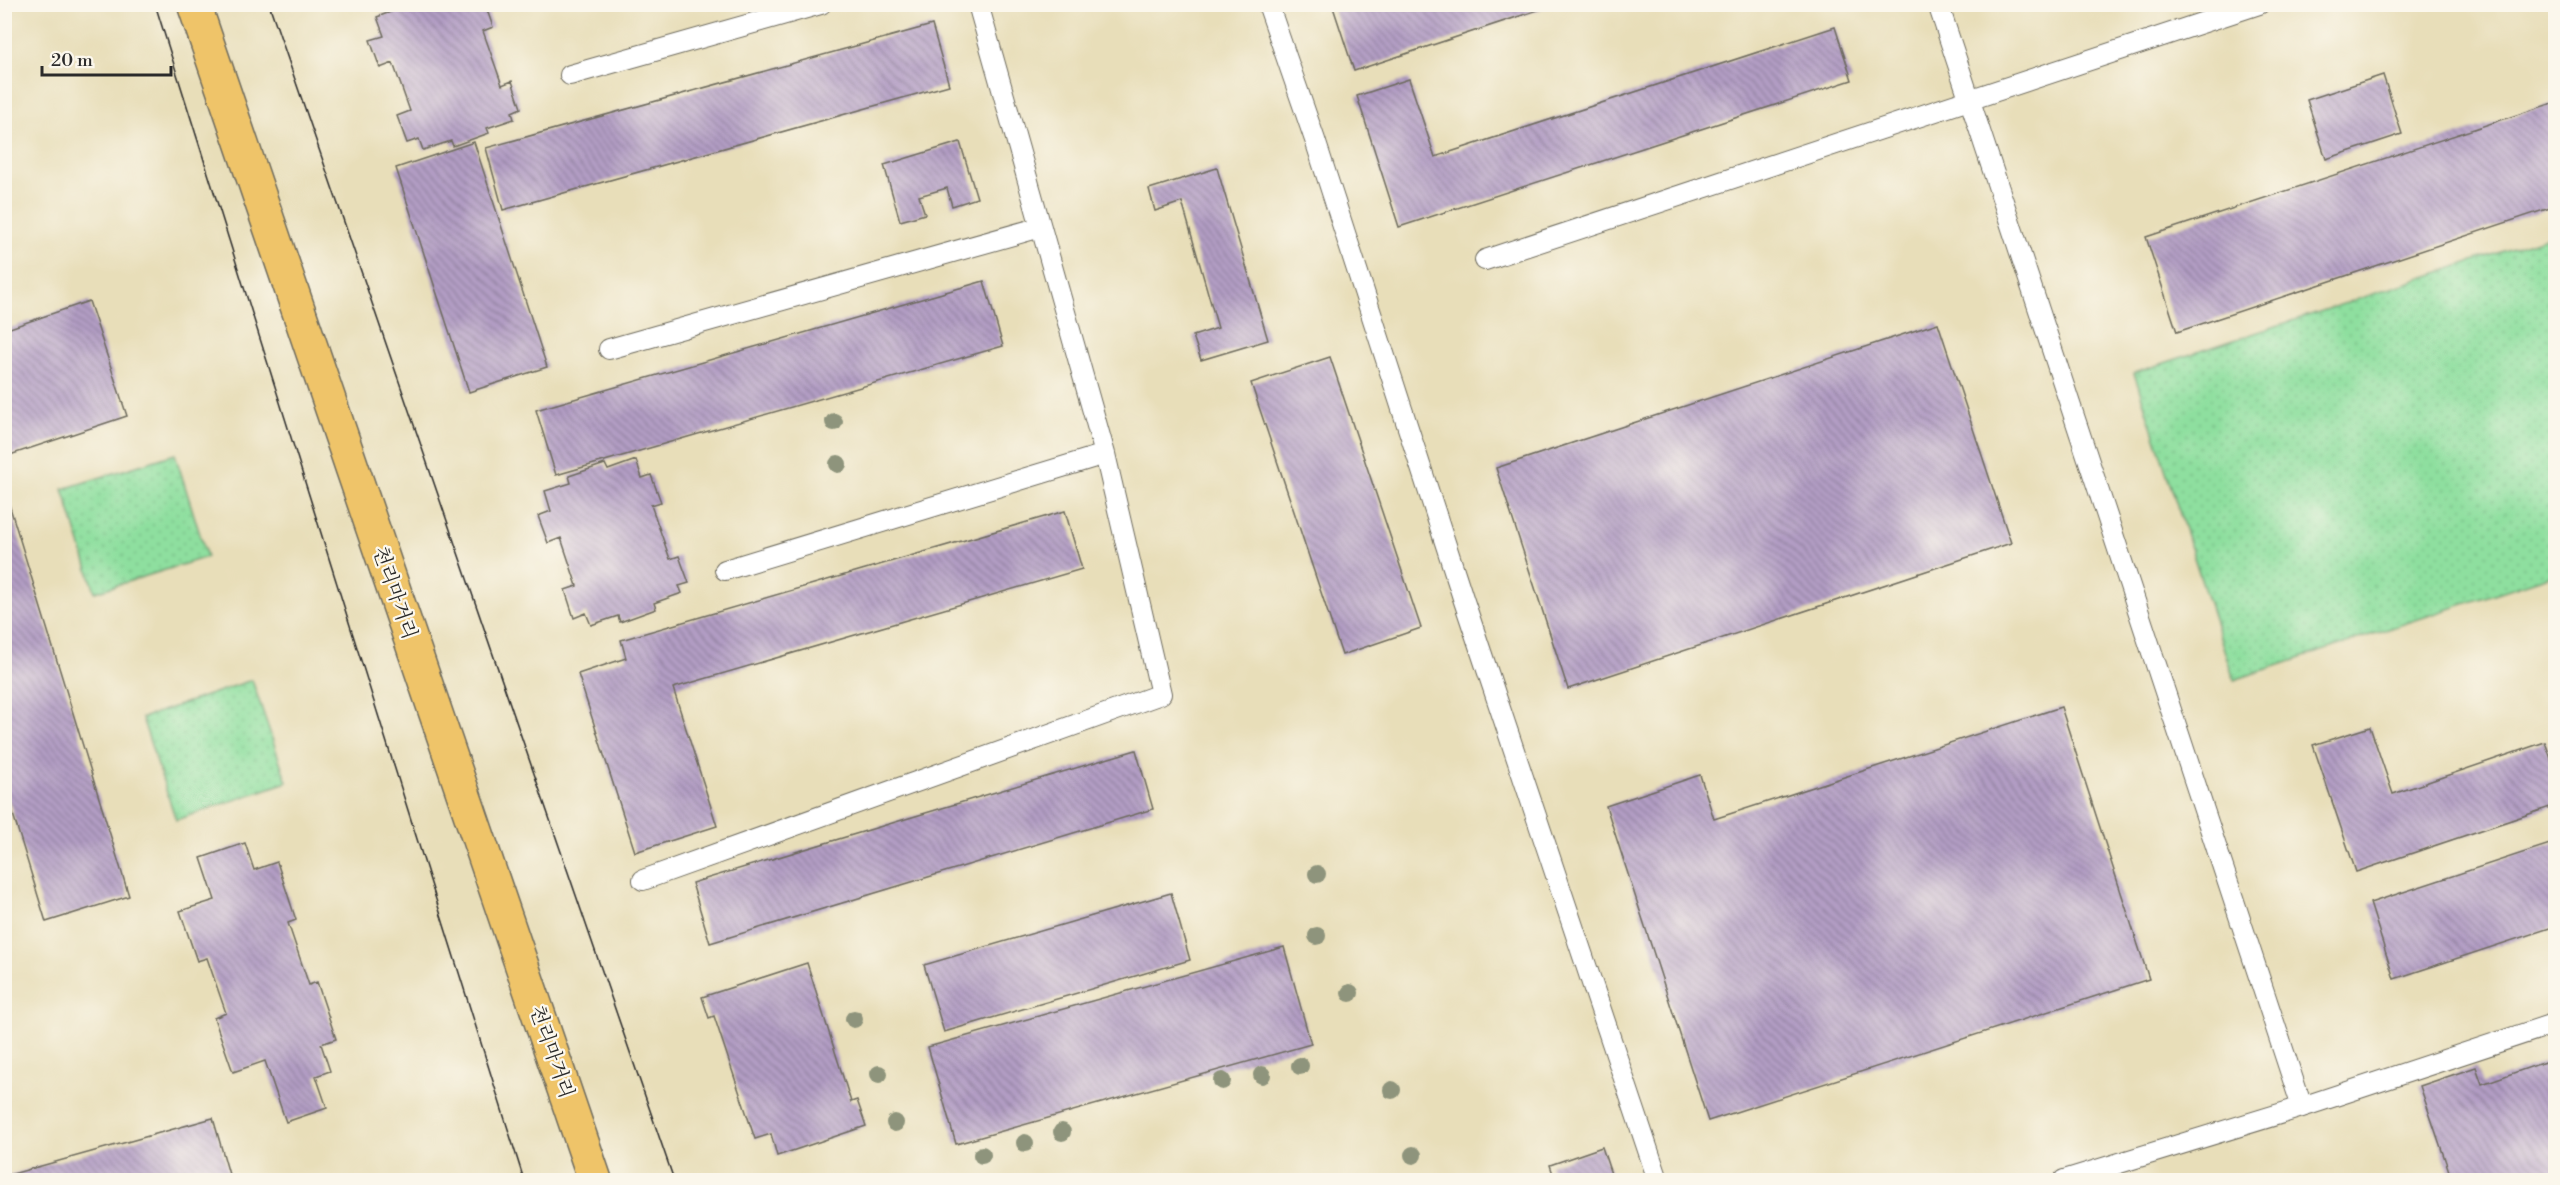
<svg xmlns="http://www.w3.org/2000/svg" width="2560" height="1185" font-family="'Libre Bodoni','Noto Serif KR',serif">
<defs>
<pattern id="grass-dots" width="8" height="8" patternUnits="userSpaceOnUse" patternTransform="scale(1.5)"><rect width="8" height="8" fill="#8edf9f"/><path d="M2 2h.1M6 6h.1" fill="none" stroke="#7bc089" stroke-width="1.8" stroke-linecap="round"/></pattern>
<pattern id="building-back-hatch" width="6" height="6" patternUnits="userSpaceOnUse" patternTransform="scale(1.5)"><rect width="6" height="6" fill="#b29dc4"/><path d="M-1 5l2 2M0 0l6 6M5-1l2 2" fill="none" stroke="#91809f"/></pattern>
</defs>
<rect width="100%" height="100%" fill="#fbf7ec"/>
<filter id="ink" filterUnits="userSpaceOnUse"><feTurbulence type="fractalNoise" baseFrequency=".0167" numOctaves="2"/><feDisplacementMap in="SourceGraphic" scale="12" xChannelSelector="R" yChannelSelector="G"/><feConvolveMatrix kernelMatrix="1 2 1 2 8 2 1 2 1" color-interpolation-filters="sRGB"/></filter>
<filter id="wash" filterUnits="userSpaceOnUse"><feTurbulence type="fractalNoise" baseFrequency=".008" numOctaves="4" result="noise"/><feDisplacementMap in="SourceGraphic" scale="24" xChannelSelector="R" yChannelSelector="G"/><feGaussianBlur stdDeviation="1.35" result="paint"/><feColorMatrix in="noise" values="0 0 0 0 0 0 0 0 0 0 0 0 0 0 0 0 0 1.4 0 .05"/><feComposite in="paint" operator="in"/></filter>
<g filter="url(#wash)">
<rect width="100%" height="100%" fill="#e8deb9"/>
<path fill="url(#grass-dots)" stroke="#5c8565" stroke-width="1.5" d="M2555 234V574L2234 680 2134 373Z
M175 454 207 557 95 592 63 489Z
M252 680 287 782 176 820 142 718Z"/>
<g id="blocks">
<path fill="url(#building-back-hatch)" d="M403 4H485L493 27 483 31 502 85 512 81 521 108 512 112 514 119 487 128 489 133 453 146 451 141 423 150 419 139 407 143 397 116 410 111 393 63 380 68 370 40 384 36 377 17 404 7Z
M1332 4H1553V5L1354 71Z
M932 25 949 85 503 210 486 148Z
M1835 27 1852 80 1399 227 1357 96 1409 79 1435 157Z
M2383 75 2402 134 2326 159 2307 100Z
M2556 102V206L2177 332 2146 237Z
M474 142 547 367 469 392 396 168Z
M960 142 977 198 952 206 947 188 919 196 925 214 900 221 884 165Z
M1217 168 1268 340 1201 360 1193 336 1218 328 1182 202 1155 211 1149 189Z
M984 281 1003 346 556 475 536 410Z
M89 301 127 416 4 457V330Z
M1938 323 2011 543 1568 689 1496 468Z
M1330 357 1421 628 1342 655 1251 383Z
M636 460 642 478 651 475 661 502 651 505 670 559 679 556 689 583 679 586 682 593 654 603 656 609 620 622 618 616 591 625 586 613 574 618 565 590 577 586 561 538 548 543 538 516 551 511 545 491 571 483 569 476 605 464 608 470Z
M5 491 129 896 46 922 5 788Z
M1065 511 1082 569 673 688 717 826 635 852 578 674 626 658 621 640Z
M2061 707 2149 979 1708 1121 1606 806 1700 775 1714 819Z
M2370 727 2393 794 2545 742 2556 773V805L2356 872 2313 745Z
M1136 750 1153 809 710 943 692 883Z
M2556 842V926L2394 979 2370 903Z
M245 843 254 870 277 862 296 920 288 923 309 985 317 982 336 1039 321 1044 330 1071 316 1076 327 1108 286 1122 265 1061 233 1072 214 1018 226 1013 207 958 197 961 180 911 215 900 201 858Z
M1171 893 1190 960 944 1032 924 965Z
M1284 947 1311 1044 956 1144 928 1047Z
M807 963 851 1102 857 1100 866 1126 777 1156 771 1134 755 1139 714 1016 709 1018 702 997Z
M2556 1058V1180H2452L2420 1086 2476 1067 2482 1084Z
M213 1118 230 1178 222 1180H5V1176Z
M1602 1147 1613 1180H1555L1550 1165Z"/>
</g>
</g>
<g filter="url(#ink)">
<use href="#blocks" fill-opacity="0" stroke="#6d6a5d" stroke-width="1.5"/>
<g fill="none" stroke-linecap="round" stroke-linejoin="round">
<defs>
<path id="service" d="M1268 4 1315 140 1464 601 1658 1180
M1938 4 2302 1107
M570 75 821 4
M1485 260 2259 4
M609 349 1041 227
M725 570 1105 454
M643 880 1161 694 1105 454 978 4
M2064 1180 2302 1107 2556 1023"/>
<path id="trunk" d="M194 4 595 1180"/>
</defs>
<use href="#service" stroke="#6d6a5d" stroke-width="22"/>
<use href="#trunk" stroke="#6d6a5d" stroke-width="36"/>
<use href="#service" stroke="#fff" stroke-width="20"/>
<use href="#trunk" stroke="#efc469" stroke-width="33"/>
<path stroke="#2b2b2b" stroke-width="1.5" d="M155 4 524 1180
M269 4 674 1180"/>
</g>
<g fill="#8e947b">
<circle cx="834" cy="422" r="9"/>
<circle cx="838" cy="464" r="9"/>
<circle cx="1317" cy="874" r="9"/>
<circle cx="1317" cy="936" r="9"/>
<circle cx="1350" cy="993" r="9"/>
<circle cx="854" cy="1019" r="9"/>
<circle cx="1300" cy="1066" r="9"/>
<circle cx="879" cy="1074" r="9"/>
<circle cx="1262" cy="1075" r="9"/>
<circle cx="1222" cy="1081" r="9"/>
<circle cx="1392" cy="1090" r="9"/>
<circle cx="895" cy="1123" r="9"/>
<circle cx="1062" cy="1132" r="9"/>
<circle cx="1025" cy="1143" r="9"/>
<circle cx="982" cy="1155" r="9"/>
<circle cx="1413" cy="1155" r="9"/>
</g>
</g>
<g text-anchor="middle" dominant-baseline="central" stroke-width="4.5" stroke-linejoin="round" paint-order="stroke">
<g font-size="20" fill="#2b2b2b" stroke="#fbf7ec">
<text transform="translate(394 593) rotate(71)">천리마거리</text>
<text transform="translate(551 1052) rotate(71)">천리마거리</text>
</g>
</g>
<rect width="2560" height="1185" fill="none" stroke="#fbf7ec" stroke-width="24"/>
<path d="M42 66v9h129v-9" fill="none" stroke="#2b2b2b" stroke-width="3"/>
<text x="51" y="66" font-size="18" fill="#2b2b2b" stroke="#fbf7ec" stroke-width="4.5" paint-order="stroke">20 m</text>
</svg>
